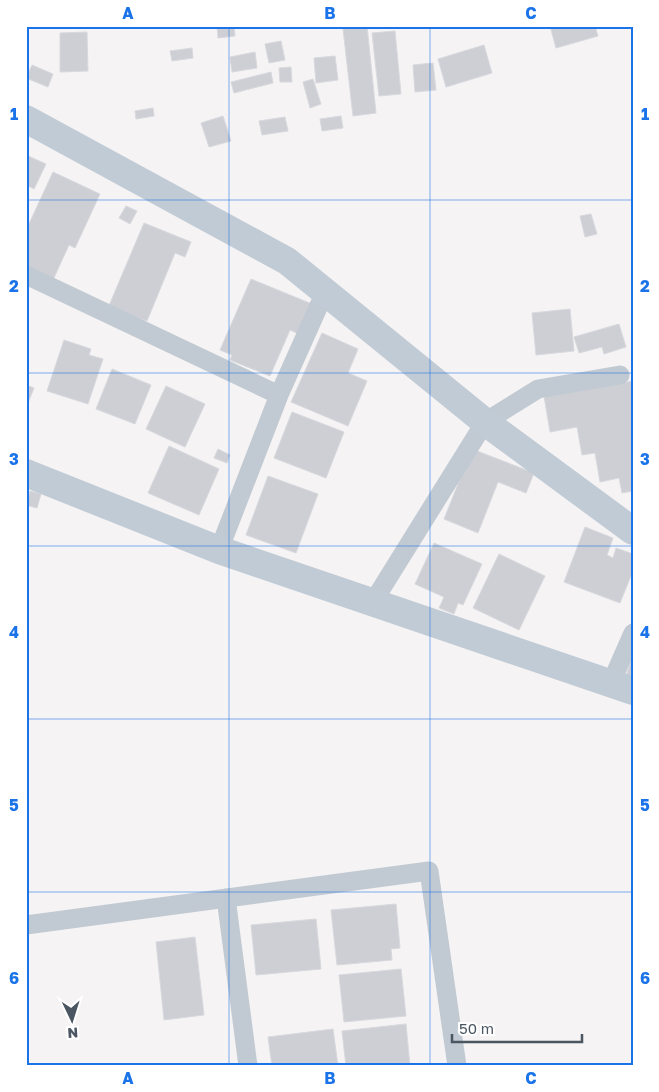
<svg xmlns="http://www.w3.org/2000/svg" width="659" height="1092" font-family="'Golos Text',sans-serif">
<rect width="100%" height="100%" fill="#f5f3f3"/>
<path fill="#cdcfd5" stroke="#d7d9de" d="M217 26H234L235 36 218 38Z
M367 26 376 113 353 116 343 29Z
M550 26H595L598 36 556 48Z
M395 31 401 94 379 96 372 33Z
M87 32 88 71 60 72V33Z
M281 41 285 60 269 63 265 44Z
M484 45 492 73 446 87 438 59Z
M192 48 193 58 172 61 170 51Z
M255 52 257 68 232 72 230 57Z
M335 56 338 80 316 83 314 58Z
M433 63 436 90 415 92 413 65Z
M32 65 53 74 48 87 26 78Z
M291 67 292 82H280L279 68Z
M271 72 273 83 234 93 231 82Z
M313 79 321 104 310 108 303 82Z
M153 108 154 116 136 119 135 111Z
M223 116 231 141 209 147 201 123Z
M341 116 343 128 322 131 320 119Z
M285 117 288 131 262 135 259 121Z
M26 155 46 164 34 189 26 185Z
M53 172 100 194 75 248 69 245 53 280 26 268 28 226Z
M126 206 137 211 130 224 119 218Z
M591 214 597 234 585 237 580 216Z
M144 223 191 242 185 257 175 253 147 321 108 308Z
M251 279 312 304 299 334 290 330 270 376 230 360 232 355 220 350Z
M570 309 574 351 536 355 532 313Z
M619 324 626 347 604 354 602 347 579 353 574 337Z
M322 333 358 349 348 373 367 381 348 426 291 402Z
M64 340 91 349 89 355 103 359 88 404 47 391Z
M112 369 151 385 135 424 96 409Z
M633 381V491L622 493 619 478 600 482 595 453 582 455 577 427 550 432 544 396Z
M26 385 34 388 26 408Z
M166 386 205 404 185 447 146 429Z
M292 412 344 432 326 478 274 458Z
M169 446 219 469 199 515 148 493Z
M218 449 230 455 227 463 214 458Z
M472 449 534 473 526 493 498 482 478 533 444 519Z
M268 476 318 494 296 553 246 535Z
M30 491 41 494 37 508 26 505Z
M585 527 613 538 607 555 613 558 616 548 633 554V571L620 603 564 582Z
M434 543 482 564 463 605 458 603 454 614 439 608 444 597 415 584Z
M499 554 545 576 519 630 473 608Z
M633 655V678L626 676Z
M396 904 400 948 391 949 392 960 337 965 331 910Z
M316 919 321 969 256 975 251 925Z
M195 937 204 1015 164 1020 156 942Z
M401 969 406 1016 344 1022 339 975Z
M406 1024 410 1066H346L342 1031Z
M333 1029 338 1066H272L268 1037Z"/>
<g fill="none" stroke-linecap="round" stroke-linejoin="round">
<path stroke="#c1cad2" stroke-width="19" d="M26 275 279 395
M219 550 279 395 325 292
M373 602 485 422 538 389 620 375
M611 683 633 633
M226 898 248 1066
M26 925 429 871 457 1066"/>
<path stroke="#c1cbd6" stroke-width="28" d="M26 119 287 261 485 422 633 531
M26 473 219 550 633 691"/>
</g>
<path fill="none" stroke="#1a73e8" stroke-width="1" stroke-opacity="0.55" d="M229 26V1066M430 26V1066M26 200H633M26 373H633M26 546H633M26 719H633M26 892H633"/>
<rect width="659" height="1092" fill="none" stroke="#ffffff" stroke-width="55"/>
<g transform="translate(72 1020) rotate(176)" stroke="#ffffff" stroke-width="4" paint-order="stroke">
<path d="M0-4L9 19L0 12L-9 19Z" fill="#4a5661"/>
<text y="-8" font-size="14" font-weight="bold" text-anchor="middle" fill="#4a5661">N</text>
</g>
<path d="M452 1034v8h130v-8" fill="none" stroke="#4a5661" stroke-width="2.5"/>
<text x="459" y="1034" font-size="15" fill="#4a5661" stroke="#ffffff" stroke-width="4" paint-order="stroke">50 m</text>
<rect x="28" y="28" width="604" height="1036" fill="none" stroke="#1a73e8" stroke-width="2"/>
<g font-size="16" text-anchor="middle" font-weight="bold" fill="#1a73e8">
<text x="128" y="19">A</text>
<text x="330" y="19">B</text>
<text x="531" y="19">C</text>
<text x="14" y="120">1</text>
<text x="645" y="120">1</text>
<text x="14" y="292">2</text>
<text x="645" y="292">2</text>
<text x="14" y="465">3</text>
<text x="645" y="465">3</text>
<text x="14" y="638">4</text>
<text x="645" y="638">4</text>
<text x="14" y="811">5</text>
<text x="645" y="811">5</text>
<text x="14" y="984">6</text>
<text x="645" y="984">6</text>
<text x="128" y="1084">A</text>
<text x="330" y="1084">B</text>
<text x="531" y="1084">C</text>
</g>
</svg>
